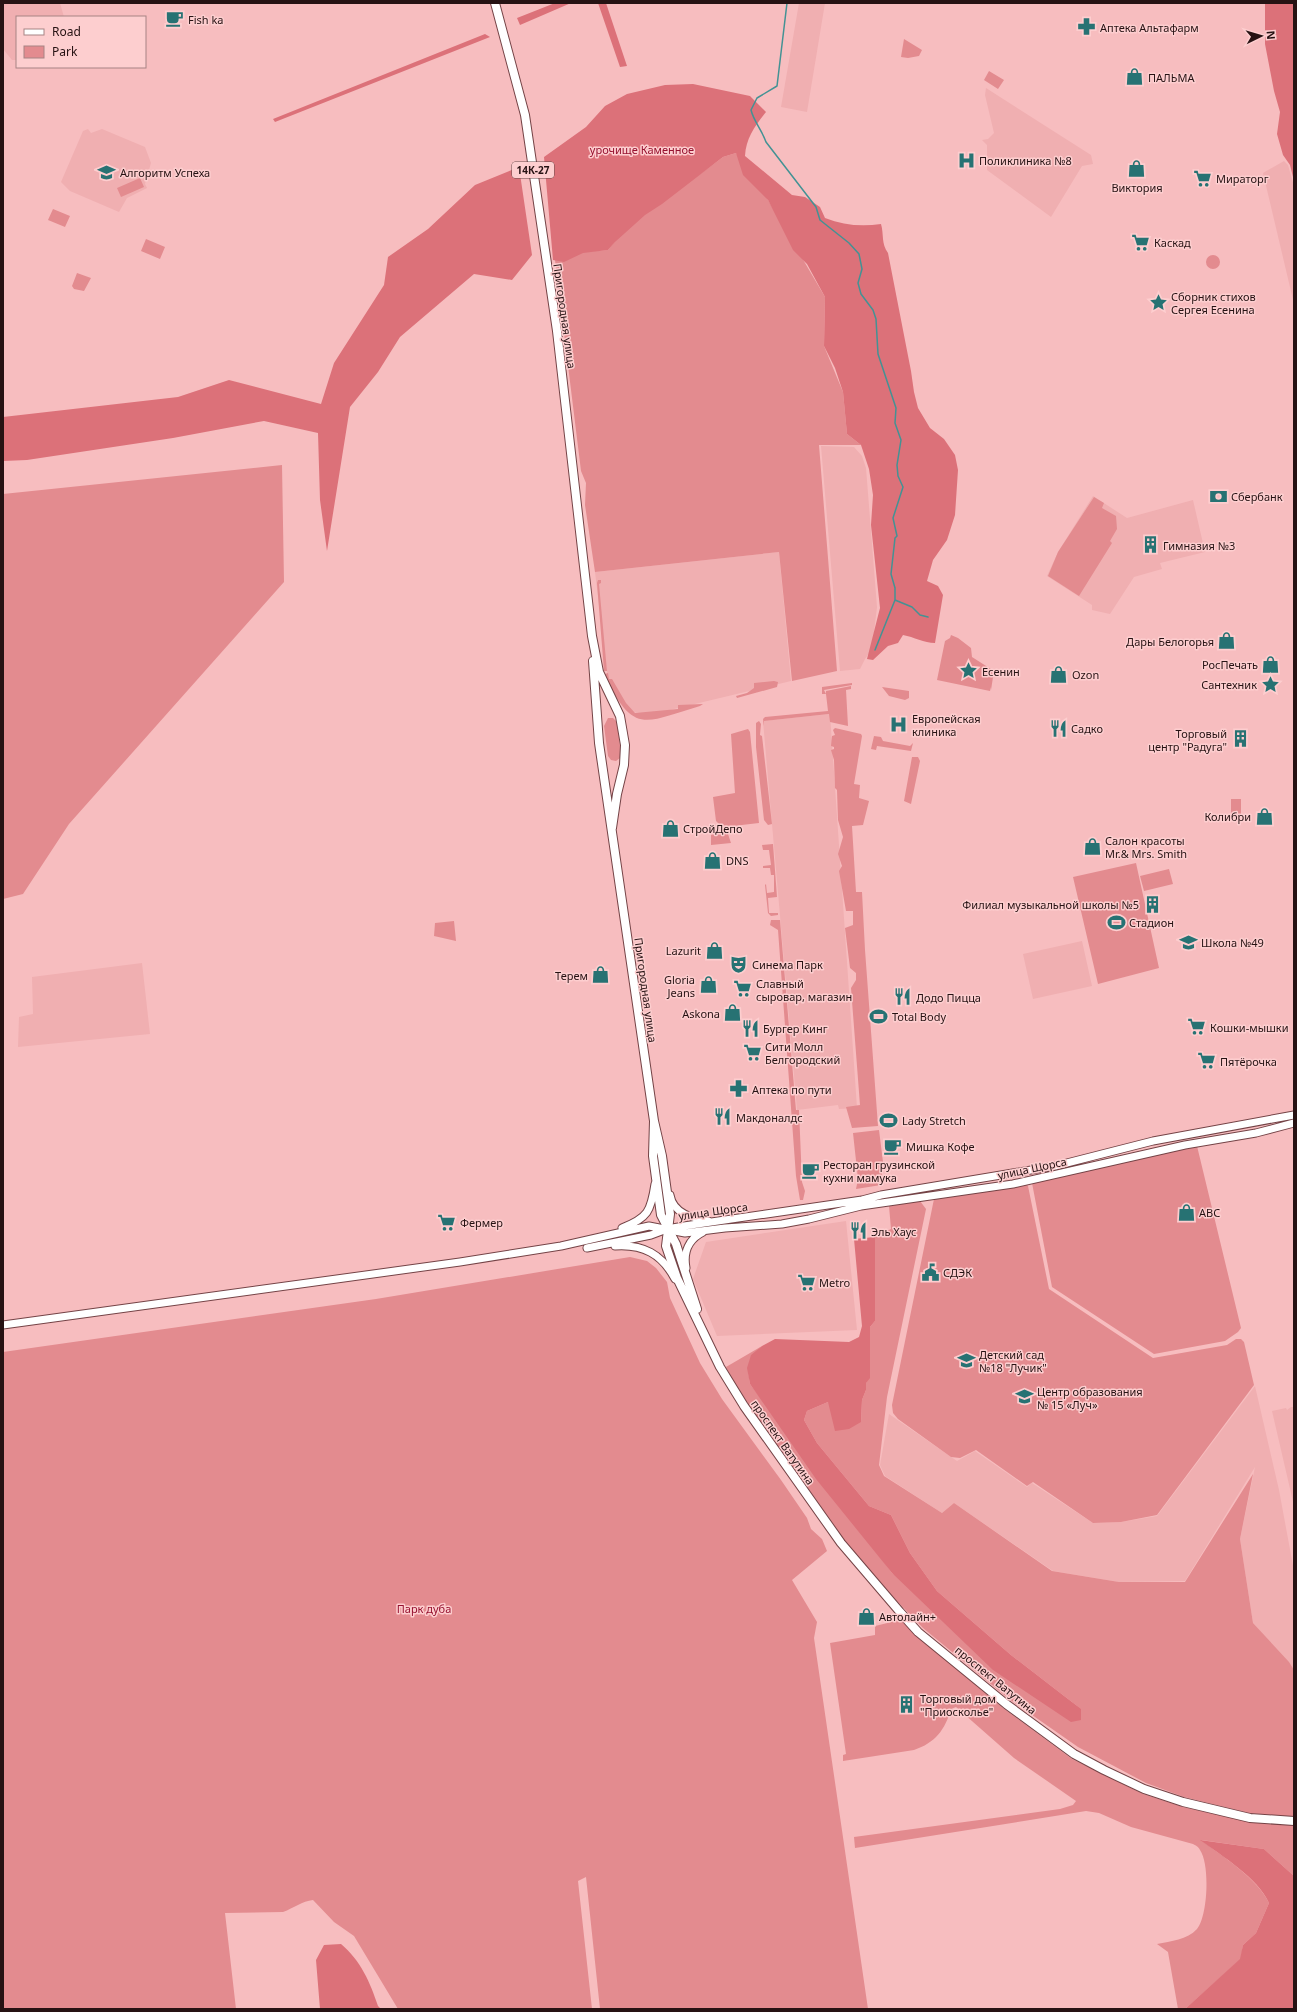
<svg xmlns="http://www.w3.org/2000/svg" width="1297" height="2012" font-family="'Noto Sans',sans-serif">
<rect width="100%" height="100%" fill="#f7bdbf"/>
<path fill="#f0afb1" d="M3 3H60L64 17H17V60H12L3 49Z
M799 3H825L807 112 781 107Z
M986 88 1091 155 1093 164 1082 166 1051 217 987 170V145L982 140 988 139 994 133 985 95Z
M88 129 91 133 102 129 145 147 151 163 145 184 147 188 127 198 119 212 70 191 61 182 83 131Z
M1284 161 1288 165 1294 186V304L1263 173Z
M821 446 854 447 862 456 866 468 877 607 872 649 865 659 860 669 840 671Z
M1093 496 1127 518 1193 500 1205 552 1160 563 1162 569 1134 577 1110 614 1092 610V605L1047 576 1058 552Z
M779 552 791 681 653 714 630 712 608 680 595 572Z
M830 714 857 1108 839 1109 838 1105 797 1110 763 721Z
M1082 941 1092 986 1033 999 1023 954Z
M142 963 150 1034 18 1047 19 1017 33 1014 32 977Z
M846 1221 857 1330 717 1336 693 1279 706 1242Z
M1255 1386 1279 1490 1294 1571V1670L1253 1623 1240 1539 1255 1467 1185 1581 1119 1582 1053 1571 954 1503 942 1513 885 1476 880 1465 889 1414 957 1461 975 1451 1027 1487 1032 1483 1093 1523 1121 1522 1157 1516Z
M1291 1407H1294V1506L1272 1411 1286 1408 1287 1410Z"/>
<path fill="#e38b8f" d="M904 39 922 50 919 56 908 58 901 57Z
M989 71 1004 80 998 89 984 80Z
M736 153 768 200 825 297 824 346 843 392 847 434 861 445H819L837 671 792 681 779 552 595 572 585 505 586 483 581 471 555 260 581 252 608 250C638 212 685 187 723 157Z
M140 178 144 187 121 197 117 188Z
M53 209 70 216 65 227 48 220Z
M146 239 165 247 160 259 141 251Z
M1206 262a7 7 0 1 1 14 0a7 7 0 1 1-14 0Z
M77 273 91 278 84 291 74 289 72 286Z
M282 465 284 582 69 824 23 894 3 899V494Z
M1094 497 1104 503 1102 508 1116 516 1117 529 1110 541 1112 543 1079 596 1048 576 1058 552Z
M598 580H601V583L599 584 607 671H604L597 583Z
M951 635 958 638 971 648 972 657 994 671 991 690V687L990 691 937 680 945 641 950 638Z
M608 673 609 679H612L626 703 635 713 678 709V705L703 704 700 706C645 722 634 736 605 676V674Z
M774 681 778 682 777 687 737 698 736 696 747 693 754 688V683Z
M852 683V685L824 690 826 694V691L851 686V689L846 690 848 726 830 722 829 714 764 721V726L763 719 765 717 828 711 826 694H822V687Z
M882 687 909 691V698L905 700 889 696Z
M608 718H613L617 722 621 753 620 758 616 761 611 760 608 756 604 726Z
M759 721 761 724 760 735 762 736 772 824 768 825 764 820 756 747V723Z
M835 728 861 734 862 736 854 784 860 785 859 798 869 801 863 825 852 826 856 892H862L865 950 878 1126 852 1128 846 1107 860 1105 851 988 856 980V973L850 968 845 928 853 925V911H846L839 871 842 866 838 854 843 837 838 820 837 790 835 788 834 760 831 750 834 749V747L831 746 832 736 835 735 833 730Z
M748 729 750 732 759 823 733 826 720 825 716 821 713 797 735 793 731 734Z
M874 736 881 737 883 741 910 746 913 743 911 751 877 746 876 750 871 749Z
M912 757H918L920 761 911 804 904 801Z
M1231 799H1241V816H1231Z
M720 831 728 834 731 843 711 845V835Z
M773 844 777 897 768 898 769 913H778V915L771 916 768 913 765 885 766 884 767 893 774 892V875H771L770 868H763V866L771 865 769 850H763L762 845Z
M1136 863 1159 968 1098 984 1073 877Z
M1169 869 1173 884 1144 891 1140 876Z
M771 920H780L796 1110H799L802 1182 805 1191 803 1200H800L796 1176 778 930 770 925Z
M454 921 456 941 434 936 435 923Z
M879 1130 883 1162 881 1185 856 1189 858 1179 853 1133Z
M1197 1146 1241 1328 1238 1332 1225 1341 1154 1354 1052 1287 1032 1183Z
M1026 1184 1028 1186 1049 1289 1153 1358 1227 1345 1236 1339H1241L1244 1342 1254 1385 1157 1515 1121 1522 1093 1523 1033 1482 1027 1486 976 1450 960 1458 951 1457 898 1419 893 1413 892 1405 934 1199Z
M920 1201 926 1209 887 1397 879 1465 884 1476 942 1513 954 1503 1052 1571 1119 1582H1185L1253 1474 1240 1539 1253 1623 1289 1662 1294 1670V1817L1249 1813 1184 1797 1146 1783 1078 1747 1009 1699 923 1628 892 1596 845 1541 735 1385 726 1367 762 1346C747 1359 747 1365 750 1384L892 1573 1081 1709 1011 1655 937 1591 910 1553 891 1515 869 1506 817 1443 804 1420 807 1411 828 1402 861 1422 862 1400 866 1390V1383L870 1370V1327L875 1321V1237L891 1229 889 1206Z
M630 1257 647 1261 656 1268 667 1282 670 1298 700 1363 722 1399 781 1480 807 1518 811 1529 822 1539 827 1551 792 1580 817 1622 814 1638 868 2009H600L586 1877 578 1881 592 2009H398L354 1936 334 1922 313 1900C302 1901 294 1908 283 1912L225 1913 236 2009H3V1352L376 1299Z
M900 1620 1003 1708 1072 1759 1143 1794 1183 1807 1250 1822 1294 1825V1876L1264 1849 1201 1840C1223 1857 1257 1878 1269 1903L1256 1933 1243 1945 1241 1959 1185 2009H1178L1168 1952 1157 1944C1171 1941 1187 1940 1197 1929 1208 1916 1210 1864 1200 1850 1199 1847 1195 1845 1193 1844L1131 1827 1099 1813 1086 1811 855 1848 854 1837 1060 1809 1073 1805 1076 1801 1014 1758 956 1707 951 1709C945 1730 935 1743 914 1750L843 1761V1755L846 1754 830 1643 875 1635V1626Z"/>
<path fill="#dc7179" d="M555 3H571L520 25 517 18Z
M598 3H606L627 66 620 67Z
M1265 3H1294V181L1290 165 1283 155 1277 134 1280 112 1274 91 1265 44Z
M485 34 490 37 275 122 273 119Z
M693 84 750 96 766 112C755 126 746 138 745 156L792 195 805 197 820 207 825 218C843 225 861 227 881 224 884 234 881 244 888 253L911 371 914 392 918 408 930 428 944 439 955 455 958 470 955 515 947 540 933 560 927 581 938 586 943 595 935 643C924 643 914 637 903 635L898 643 888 646 873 660 867 659 880 608 871 525 873 495 869 469 861 445 847 434 843 392 835 368 824 346 825 297 807 264 793 250 768 200 743 175 736 153 723 157 662 204 645 215 615 242 608 250 583 253 564 262 553 260 544 157 586 127 605 106 627 94 665 85Z
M519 167 532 255 512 280 474 274 400 337 378 372 350 407 327 551 320 500 318 433 264 421 173 438 27 460 3 461V417L178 397 229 380 321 404 334 363 384 285 388 257 428 229 475 185Z
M875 1237V1321L870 1327V1378L866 1383V1390L862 1400 861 1422 849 1429 835 1431 828 1402 807 1411 804 1420 817 1443 869 1506 891 1515 910 1553 937 1591 1011 1655 1081 1709V1720L1071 1722 993 1670 892 1573 816 1479 750 1384 747 1368 751 1355 762 1346 775 1339 849 1342 859 1337 862 1326 854 1239Z
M1200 1840 1264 1849 1294 1876V2009H1185L1240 1959 1243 1945 1256 1933 1269 1903C1258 1878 1222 1856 1200 1840Z
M341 1944C361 1961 370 1982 378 2006L381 2009H320L316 1960 324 1945Z"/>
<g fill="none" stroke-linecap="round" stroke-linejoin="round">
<path stroke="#439294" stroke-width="1.5" d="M787 3 777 86 757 98 751 110C754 122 762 130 766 142L816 207 820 220 849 243 859 254 862 269 858 283 861 294 873 310 876 319 878 354 896 408 895 423 901 440 897 465 898 476 903 487 893 518 897 536 895 538 891 574 895 588V600L875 650
M895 600 912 607 920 615 928 617"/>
<defs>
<path id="secondary" d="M670 1195C673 1214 693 1218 708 1221
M622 1228C648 1218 651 1211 655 1184
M615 1246C643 1244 662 1254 675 1279
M587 1248 651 1235 667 1229 684 1226 862 1200 881 1195 1055 1166 1153 1141 1294 1115
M686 1268C683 1252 689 1239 703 1232
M3 1325 460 1262 561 1246 649 1226 685 1233 725 1228 782 1224 809 1219 861 1206 1013 1184 1185 1145 1256 1133 1294 1123"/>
<path id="primary" d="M495 3 525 115 557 331 592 636 599 672 620 716 625 745 624 765 617 794 612 828
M593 661 599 743 654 1121 653 1156 661 1215 676 1244 697 1309
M654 1121 662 1156 670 1214 666 1246 677 1278 720 1367 744 1406 841 1543 900 1612 918 1632 1006 1704 1074 1754 1104 1770 1144 1789 1183 1802 1250 1818 1294 1821"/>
</defs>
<use href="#secondary" stroke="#744346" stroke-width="9"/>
<use href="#primary" stroke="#744346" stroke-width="10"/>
<use href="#secondary" stroke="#fff" stroke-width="7"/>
<use href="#primary" stroke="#fff" stroke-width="8"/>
</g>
<defs>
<symbol id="cafe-bare" viewBox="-9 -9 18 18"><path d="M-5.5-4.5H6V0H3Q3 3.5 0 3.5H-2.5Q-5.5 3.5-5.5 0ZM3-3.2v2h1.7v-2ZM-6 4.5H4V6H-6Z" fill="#277273" stroke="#fdcecf" stroke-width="2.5" paint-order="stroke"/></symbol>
<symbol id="pharmacy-bare" viewBox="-9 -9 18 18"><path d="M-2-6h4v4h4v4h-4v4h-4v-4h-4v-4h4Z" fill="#277273" stroke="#fdcecf" stroke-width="2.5" paint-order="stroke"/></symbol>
<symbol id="shop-bare" viewBox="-9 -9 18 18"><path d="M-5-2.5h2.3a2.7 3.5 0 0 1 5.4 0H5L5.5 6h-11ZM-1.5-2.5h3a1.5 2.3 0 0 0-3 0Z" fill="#277273" stroke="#fdcecf" stroke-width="2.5" paint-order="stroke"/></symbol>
<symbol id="hospital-bare" viewBox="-9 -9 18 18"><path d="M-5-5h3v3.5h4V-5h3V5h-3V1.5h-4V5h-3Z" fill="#277273" stroke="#fdcecf" stroke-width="2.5" paint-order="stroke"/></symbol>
<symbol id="school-bare" viewBox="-9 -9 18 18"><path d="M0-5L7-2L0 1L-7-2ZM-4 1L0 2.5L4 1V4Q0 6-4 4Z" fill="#277273" stroke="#fdcecf" stroke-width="2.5" paint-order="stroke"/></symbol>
<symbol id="supermarket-bare" viewBox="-9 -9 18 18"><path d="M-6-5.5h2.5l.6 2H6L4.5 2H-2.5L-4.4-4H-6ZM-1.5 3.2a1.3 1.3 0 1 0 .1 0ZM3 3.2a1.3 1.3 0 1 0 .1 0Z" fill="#277273" stroke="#fdcecf" stroke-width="2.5" paint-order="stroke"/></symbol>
<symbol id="sight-bare" viewBox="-9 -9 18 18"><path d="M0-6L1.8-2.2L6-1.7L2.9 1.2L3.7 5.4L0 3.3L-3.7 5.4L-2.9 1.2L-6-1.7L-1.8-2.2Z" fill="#277273" stroke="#fdcecf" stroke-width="2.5" paint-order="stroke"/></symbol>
<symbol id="bank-bare" viewBox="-9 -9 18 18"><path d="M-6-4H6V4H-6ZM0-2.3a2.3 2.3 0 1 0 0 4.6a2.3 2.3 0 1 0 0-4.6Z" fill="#277273" stroke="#fdcecf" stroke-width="2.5" paint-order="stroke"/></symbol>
<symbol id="building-bare" viewBox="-9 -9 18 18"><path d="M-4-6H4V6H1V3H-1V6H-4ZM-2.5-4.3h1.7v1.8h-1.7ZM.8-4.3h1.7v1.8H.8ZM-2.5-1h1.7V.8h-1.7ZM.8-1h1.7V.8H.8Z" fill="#277273" stroke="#fdcecf" stroke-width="2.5" paint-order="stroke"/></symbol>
<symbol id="restaurant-bare" viewBox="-9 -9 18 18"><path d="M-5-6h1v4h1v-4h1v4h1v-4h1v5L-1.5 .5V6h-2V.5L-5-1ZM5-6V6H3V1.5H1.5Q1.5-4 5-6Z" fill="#277273" stroke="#fdcecf" stroke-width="2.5" paint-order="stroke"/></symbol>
<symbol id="stadium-bare" viewBox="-9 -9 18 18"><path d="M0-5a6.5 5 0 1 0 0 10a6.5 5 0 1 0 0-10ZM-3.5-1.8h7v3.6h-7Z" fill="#277273" stroke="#fdcecf" stroke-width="2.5" paint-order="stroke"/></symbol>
<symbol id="theatre-bare" viewBox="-9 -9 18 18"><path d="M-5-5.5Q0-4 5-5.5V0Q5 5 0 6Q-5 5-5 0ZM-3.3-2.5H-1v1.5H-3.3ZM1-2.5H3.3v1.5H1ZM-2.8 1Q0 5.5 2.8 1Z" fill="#277273" stroke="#fdcecf" stroke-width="2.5" paint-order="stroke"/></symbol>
<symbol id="civic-bare" viewBox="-9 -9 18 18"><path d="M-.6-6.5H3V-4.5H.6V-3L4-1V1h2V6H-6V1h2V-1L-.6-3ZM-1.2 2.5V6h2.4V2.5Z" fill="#277273" stroke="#fdcecf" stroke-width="2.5" paint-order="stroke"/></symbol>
</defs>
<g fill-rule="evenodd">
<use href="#cafe-bare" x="162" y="6" width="25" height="25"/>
<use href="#pharmacy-bare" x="1074" y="14" width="25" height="25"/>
<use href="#shop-bare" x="1122" y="64" width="25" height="25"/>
<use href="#hospital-bare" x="954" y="148" width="25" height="25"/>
<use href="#shop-bare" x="1124" y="156" width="25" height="25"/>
<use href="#school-bare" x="94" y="160" width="25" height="25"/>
<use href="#supermarket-bare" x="1190" y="166" width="25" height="25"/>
<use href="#supermarket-bare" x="1128" y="230" width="25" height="25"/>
<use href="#sight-bare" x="1146" y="290" width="25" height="25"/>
<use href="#bank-bare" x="1206" y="484" width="25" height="25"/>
<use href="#building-bare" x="1138" y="532" width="25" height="25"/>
<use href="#shop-bare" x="1214" y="628" width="25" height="25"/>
<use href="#shop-bare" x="1258" y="652" width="25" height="25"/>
<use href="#sight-bare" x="956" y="658" width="25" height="25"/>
<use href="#shop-bare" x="1046" y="662" width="25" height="25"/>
<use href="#sight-bare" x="1258" y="672" width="25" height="25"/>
<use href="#hospital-bare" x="886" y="712" width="25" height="25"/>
<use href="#restaurant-bare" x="1046" y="716" width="25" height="25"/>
<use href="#building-bare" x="1228" y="726" width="25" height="25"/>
<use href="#shop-bare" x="1252" y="804" width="25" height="25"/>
<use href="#shop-bare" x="658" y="816" width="25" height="25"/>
<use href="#shop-bare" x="1080" y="834" width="25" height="25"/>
<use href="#shop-bare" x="700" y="848" width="25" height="25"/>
<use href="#building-bare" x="1140" y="892" width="25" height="25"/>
<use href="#stadium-bare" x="1104" y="910" width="25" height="25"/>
<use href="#school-bare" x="1176" y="930" width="25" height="25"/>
<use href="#shop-bare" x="702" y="938" width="25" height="25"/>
<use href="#theatre-bare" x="726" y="952" width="25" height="25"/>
<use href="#shop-bare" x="588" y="962" width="25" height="25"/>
<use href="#shop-bare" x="696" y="972" width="25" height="25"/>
<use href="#supermarket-bare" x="730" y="976" width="25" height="25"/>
<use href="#restaurant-bare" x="890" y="984" width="25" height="25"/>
<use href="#shop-bare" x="720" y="1000" width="25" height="25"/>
<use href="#stadium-bare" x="866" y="1004" width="25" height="25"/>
<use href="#supermarket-bare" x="1184" y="1014" width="25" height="25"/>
<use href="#restaurant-bare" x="738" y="1016" width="25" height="25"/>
<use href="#supermarket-bare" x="740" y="1040" width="25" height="25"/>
<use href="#supermarket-bare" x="1194" y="1048" width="25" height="25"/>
<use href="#pharmacy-bare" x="726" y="1076" width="25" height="25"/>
<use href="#restaurant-bare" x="710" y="1104" width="25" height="25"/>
<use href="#stadium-bare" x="876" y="1108" width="25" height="25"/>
<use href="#cafe-bare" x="880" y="1134" width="25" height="25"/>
<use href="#cafe-bare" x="798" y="1158" width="25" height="25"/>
<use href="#shop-bare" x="1174" y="1200" width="25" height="25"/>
<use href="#supermarket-bare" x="434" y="1210" width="25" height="25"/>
<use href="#restaurant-bare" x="846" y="1218" width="25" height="25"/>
<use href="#civic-bare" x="918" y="1260" width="25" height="25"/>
<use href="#supermarket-bare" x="794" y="1270" width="25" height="25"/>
<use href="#school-bare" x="954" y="1348" width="25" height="25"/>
<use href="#school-bare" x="1012" y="1384" width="25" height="25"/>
<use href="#shop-bare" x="854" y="1604" width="25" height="25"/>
<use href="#building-bare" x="894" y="1692" width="25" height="25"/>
</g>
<g text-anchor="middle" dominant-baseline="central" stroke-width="3" stroke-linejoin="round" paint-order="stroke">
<rect fill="#fdcecf" stroke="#664a4b" stroke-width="1" x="512" y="162" width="42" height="16" rx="3"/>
<g font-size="10" font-weight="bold" fill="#261213">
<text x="533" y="170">14К-27</text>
</g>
<g font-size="11" fill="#261213" stroke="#fdcecf" text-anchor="start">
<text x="188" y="19">Fish ka</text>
<text x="1100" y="27">Аптека Альтафарм</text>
<text x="1148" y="77">ПАЛЬМА</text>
<text x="979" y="160">Поликлиника №8</text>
<text x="120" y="172">Алгоритм Успеха</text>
<text x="1216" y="178">Мираторг</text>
<text x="1137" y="187" text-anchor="middle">Виктория</text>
<text x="1154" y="242">Каскад</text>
<text x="1171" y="296">Сборник стихов<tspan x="1171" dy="13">Сергея Есенина</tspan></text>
<text x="1231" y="496">Сбербанк</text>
<text x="1163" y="545">Гимназия №3</text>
<text x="1214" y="641" text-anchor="end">Дары Белогорья</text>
<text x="1258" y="664" text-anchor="end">РосПечать</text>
<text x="982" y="671">Есенин</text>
<text x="1072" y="674">Ozon</text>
<text x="1257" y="684" text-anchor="end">Сантехник</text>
<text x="912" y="718">Европейская<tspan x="912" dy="13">клиника</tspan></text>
<text x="1071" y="728">Садко</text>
<text x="1227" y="733" text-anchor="end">Торговый<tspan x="1227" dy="13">центр "Радуга"</tspan></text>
<text x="1251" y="816" text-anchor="end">Колибри</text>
<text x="683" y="828">СтройДепо</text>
<text x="1105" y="840">Салон красоты<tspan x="1105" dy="13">Mr.&amp; Mrs. Smith</tspan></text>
<text x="726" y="860">DNS</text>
<text x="1139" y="904" text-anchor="end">Филиал музыкальной школы №5</text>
<text x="1129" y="922">Cтадион</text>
<text x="1201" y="942">Школа №49</text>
<text x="701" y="950" text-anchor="end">Lazurit</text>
<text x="752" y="964">Синема Парк</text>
<text x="588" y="975" text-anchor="end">Терем</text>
<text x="695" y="979" text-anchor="end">Gloria<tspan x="695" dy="13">Jeans</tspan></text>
<text x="756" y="983">Славный<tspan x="756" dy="13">сыровар, магазин</tspan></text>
<text x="916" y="997">Додо Пицца</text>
<text x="720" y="1013" text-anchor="end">Askona</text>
<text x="892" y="1016">Total Body</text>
<text x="1210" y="1027">Кошки-мышки</text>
<text x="763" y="1028">Бургер Кинг</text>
<text x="765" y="1046">Сити Молл<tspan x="765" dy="13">Белгородский</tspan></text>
<text x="1220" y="1061">Пятёрочка</text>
<text x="752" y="1089">Аптека по пути</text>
<text x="736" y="1117">Макдоналдс</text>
<text x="902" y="1120">Lady Stretch</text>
<text x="906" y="1146">Мишка Кофе</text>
<text x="823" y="1164">Ресторан грузинской<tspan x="823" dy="13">кухни мамука</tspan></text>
<text x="1199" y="1212">АВС</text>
<text x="460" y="1222">Фермер</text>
<text x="871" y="1231">Эль Хаус</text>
<text x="943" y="1272">СДЭК</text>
<text x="819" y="1282">Metro</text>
<text x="979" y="1354">Детский сад<tspan x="979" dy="13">№18 "Лучик"</tspan></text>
<text x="1037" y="1391">Центр образования<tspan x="1037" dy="13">№ 15 «Луч»</tspan></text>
<text x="879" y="1616">Автолайн+</text>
<text x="920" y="1698">Торговый дом<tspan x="920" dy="13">"Приосколье"</tspan></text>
</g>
<g font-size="11" fill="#96112f" stroke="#fdcecf">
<text x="642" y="149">урочище Каменное</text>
<text x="424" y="1608">Парк дуба</text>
</g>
<g font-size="11" fill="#261213" stroke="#fdcecf">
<text transform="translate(565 316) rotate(82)">Пригородная улица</text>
<text transform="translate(646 990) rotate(82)">Пригородная улица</text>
<text transform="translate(1032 1168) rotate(-12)">улица Щорса</text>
<text transform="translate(713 1211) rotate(-8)">улица Щорса</text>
<text transform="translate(783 1442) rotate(55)">проспект Ватутина</text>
<text transform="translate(996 1680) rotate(39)">проспект Ватутина</text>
</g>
</g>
<rect width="1297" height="2012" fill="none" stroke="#261213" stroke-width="8"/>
<rect x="16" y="16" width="130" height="52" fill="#fdcecf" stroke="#a78384"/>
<rect x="24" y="29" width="20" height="6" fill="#ffffff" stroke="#a78384"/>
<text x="52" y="36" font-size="12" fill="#261213">Road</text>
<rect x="24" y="46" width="20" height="12" fill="#e38b8f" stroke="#a78384"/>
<text x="52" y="56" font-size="12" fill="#261213">Park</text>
<g transform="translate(1261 36) rotate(85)" stroke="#fdcecf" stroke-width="3" paint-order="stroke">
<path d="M0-3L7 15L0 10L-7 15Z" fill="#261213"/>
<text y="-6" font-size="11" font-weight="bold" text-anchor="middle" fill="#261213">N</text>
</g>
</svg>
